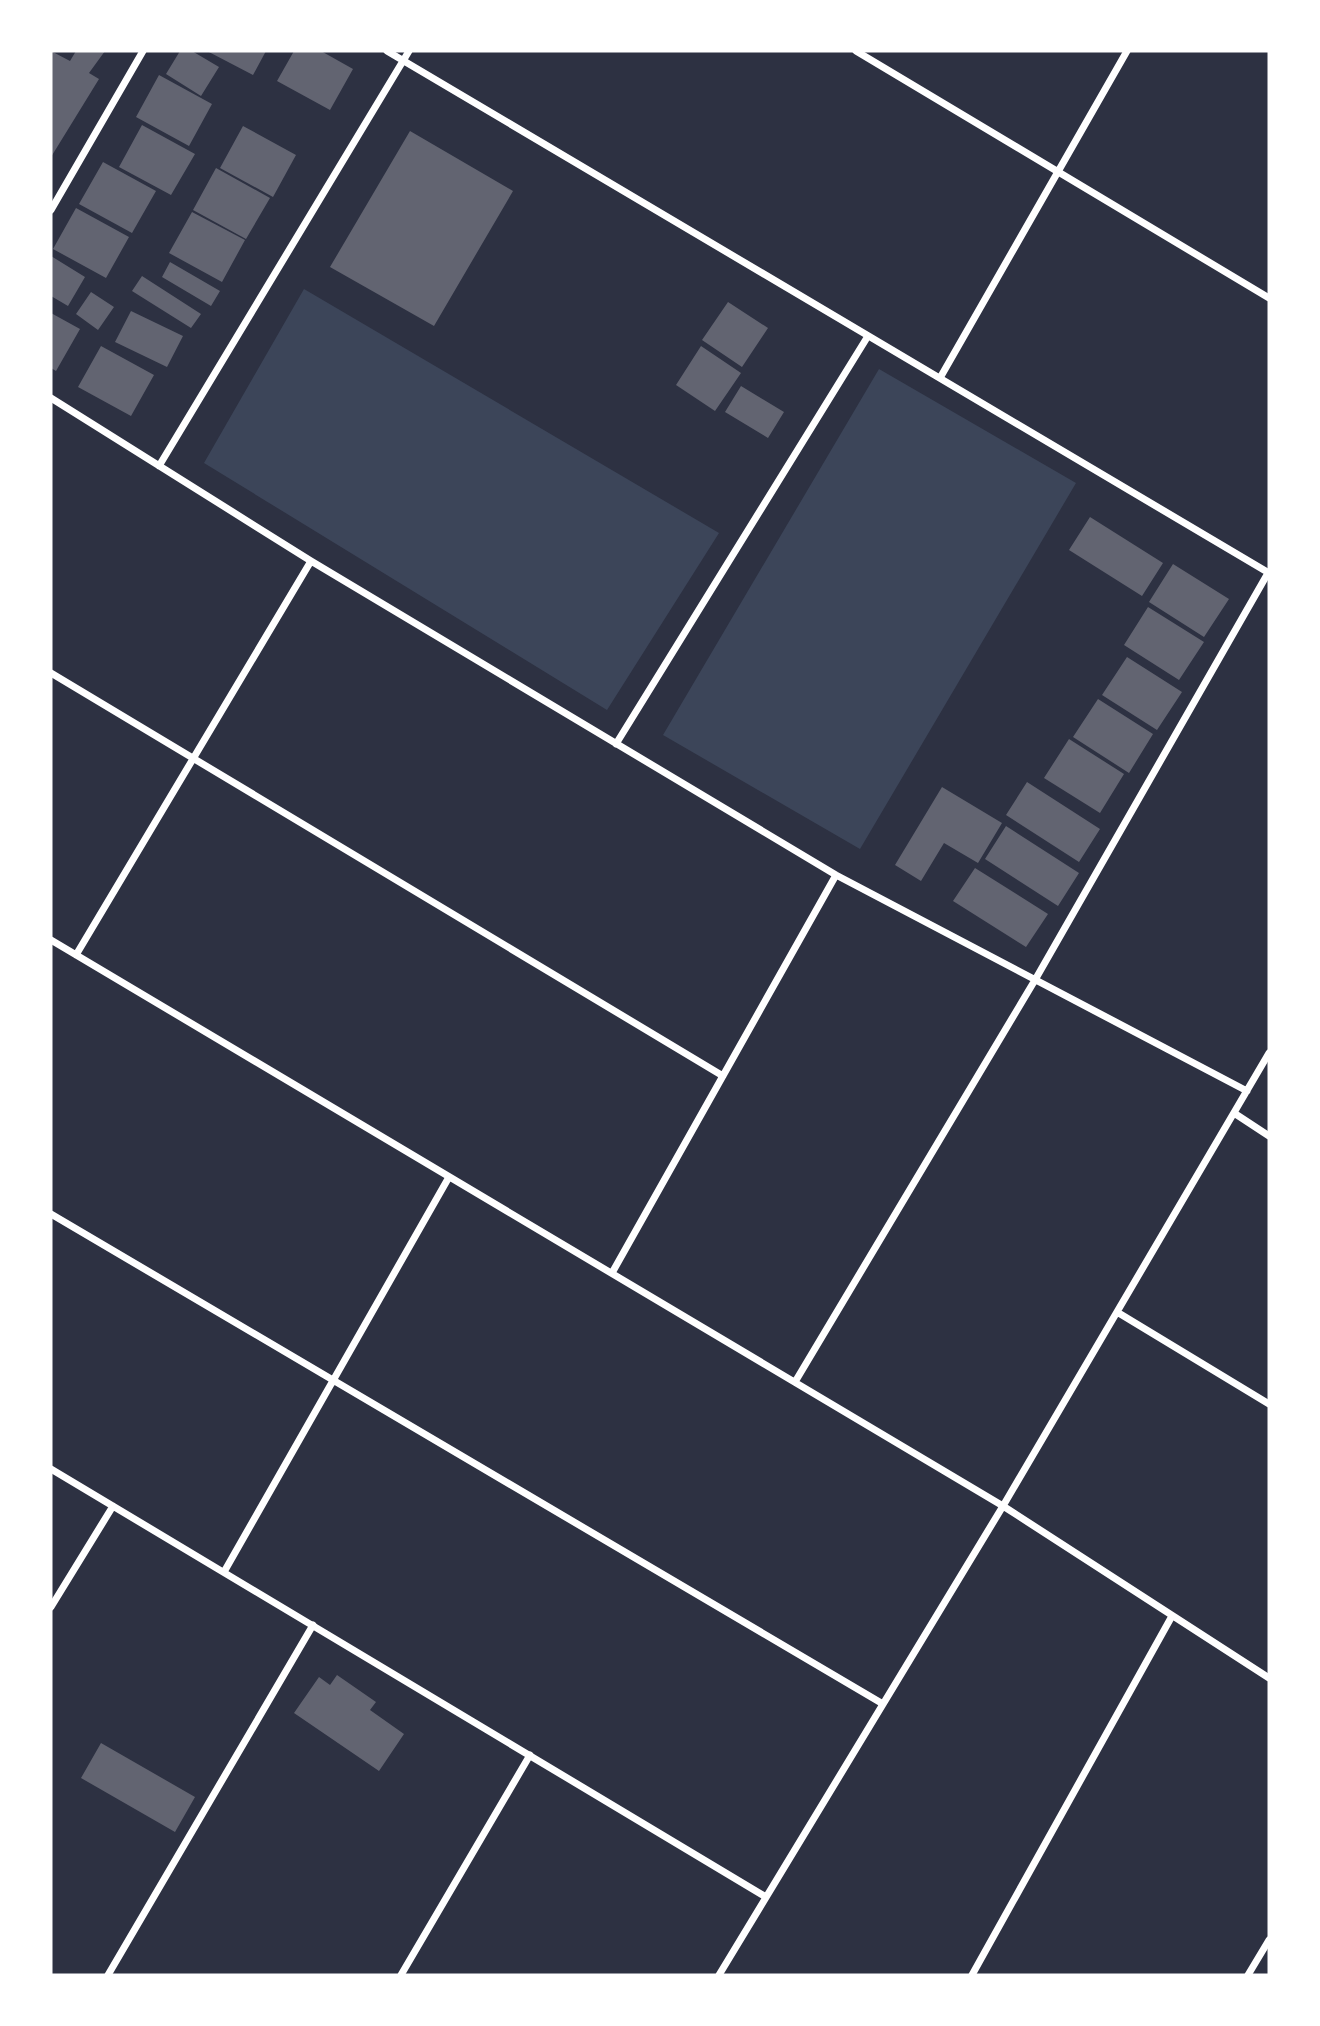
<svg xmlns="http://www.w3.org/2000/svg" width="1320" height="2026" font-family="'Open Sans',sans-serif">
<rect width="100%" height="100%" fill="#2d3142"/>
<path fill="#3c4559" d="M304 289 719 533 607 710 204 463Z
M879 369 1076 483 860 849 663 735Z"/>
<path fill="#626471" d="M51 51 70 61 76 51H105L89 73 99 79 51 157Z
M180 51H192L219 67 201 96 166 74Z
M207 51H266L253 75Z
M294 51H321L353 69 330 110 277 81Z
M159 75 212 104 189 146 136 117Z
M142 125 195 154 171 195 119 167Z
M243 126 296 155 273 197 220 168Z
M410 131 513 191 434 326 330 267Z
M103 162 156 191 132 233 79 204Z
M216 168 270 198 246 239 193 210Z
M76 208 129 237 106 278 53 249Z
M192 212 245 240 222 282 169 253Z
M51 256 85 277 68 306 51 296Z
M170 262 220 291 211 306 162 277Z
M142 276 201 314 191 328 132 291Z
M91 292 114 307 98 330 76 314Z
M728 302 768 328 742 367 702 340Z
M131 311 183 336 167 367 115 342Z
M51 313 80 329 56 371 51 368Z
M101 346 154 375 131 416 78 387Z
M701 346 741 373 715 411 676 385Z
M741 386 784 412 768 438 725 412Z
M1090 517 1163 563 1142 596 1069 550Z
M1173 564 1229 599 1204 637 1149 602Z
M1148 607 1204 642 1179 680 1124 645Z
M1127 657 1182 692 1157 730 1102 695Z
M1098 699 1153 734 1129 773 1073 737Z
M1069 739 1124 774 1100 813 1044 778Z
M1027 782 1100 829 1079 862 1006 815Z
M942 787 1002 823 978 863 944 843 921 881 895 865Z
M1006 826 1079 873 1058 906 985 859Z
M975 868 1048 914 1026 947 953 901Z
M337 1675 376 1702 370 1710 404 1734 379 1771 294 1713 319 1677 330 1685Z
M101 1743 195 1797 175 1832 81 1778Z"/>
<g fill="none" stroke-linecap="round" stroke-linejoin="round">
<path stroke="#fff" stroke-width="7" d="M387 51 1269 573
M856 51 1269 298
M51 210 143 51
M940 378 1127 51
M51 398 311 561 836 875 1247 1091
M159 466 409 51
M51 673 723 1076
M616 744 868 336
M51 940 1003 1506 1269 1678
M76 955 311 561
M1234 1113 1269 1136
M51 1214 883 1704
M612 1273 836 875
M1117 1312 1269 1404
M795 1382 1035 980 1268 573
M51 1469 766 1897
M224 1572 449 1177
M51 1607 113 1506
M108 1975 313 1625
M401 1975 530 1755
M719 1975 1003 1506 1269 1053
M972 1975 1172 1616
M1248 1975 1269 1940"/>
</g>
<rect width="1320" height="2026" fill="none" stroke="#ffffff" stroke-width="105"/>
</svg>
